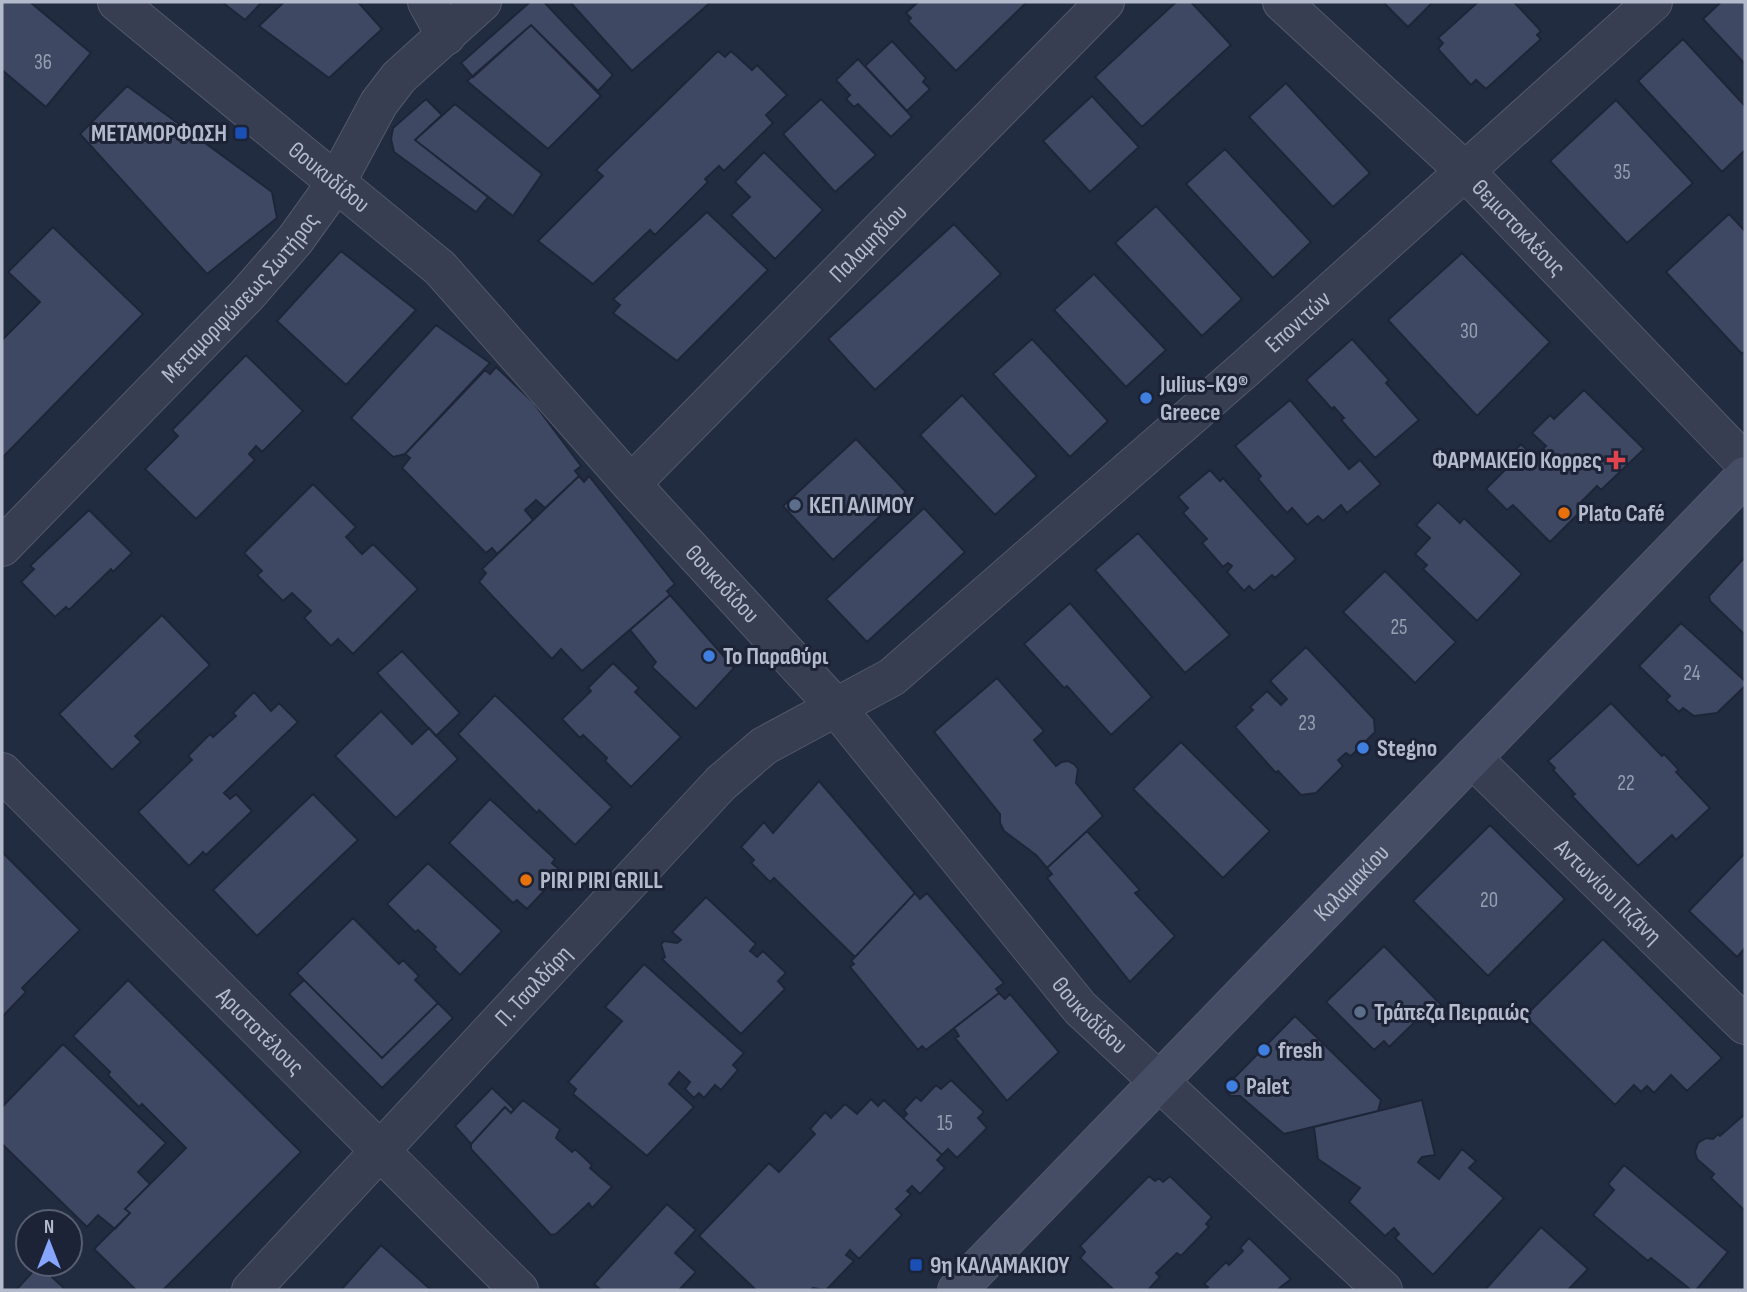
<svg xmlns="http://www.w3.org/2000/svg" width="1747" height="1292" font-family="'Sofia Sans Condensed',sans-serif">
<rect width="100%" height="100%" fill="#222c41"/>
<path fill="#3e4862" stroke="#1e2538" stroke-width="2" d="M2 2H30L91 53 46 107 2 70Z
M222 2H262L245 20Z
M284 2H358L382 29 329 78 259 26Z
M530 2H544L613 75 598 91 531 25 473 77 461 63Z
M570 2H711L632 71Z
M918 2H1027L956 71 908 21 911 18 906 13Z
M1176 2H1191L1231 45 1142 127 1095 77Z
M1383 2H1433L1408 27Z
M1478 2H1514L1541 31 1537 35 1541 39 1486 89 1476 80 1471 85 1438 49 1443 43 1438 38Z
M1721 2H1745V64L1703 19Z
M531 25 601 96 548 149 467 81Z
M1683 39 1745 106V150L1722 172 1638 81Z
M892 41 926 78 923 82 930 89 907 111 865 66Z
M718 51 725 57 731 51 752 70 757 65 787 95 766 115 773 123 724 171 719 166 705 179 708 182 655 235 650 230 593 284 538 241 603 176 596 170Z
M858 59 912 117 891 137 858 104 854 107 846 99 850 95 836 80Z
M1286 83 1370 173 1333 207 1249 117Z
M127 86 272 192 277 218 207 274 80 134Z
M1092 96 1139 147 1090 192 1043 141Z
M426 99 442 115 415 140 488 197 476 212 394 152 391 139 393 128Z
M821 99 876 155 835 192 783 134Z
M1616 100 1693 183 1627 243 1550 161Z
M455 104 542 174 513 216 415 140Z
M1225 149 1311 242 1273 278 1186 184Z
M764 152 823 210 775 259 731 215 750 197 735 182Z
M1156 206 1242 299 1202 336 1115 243Z
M707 212 768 270 677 361 613 313 620 305 613 299Z
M1729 214 1745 231V351L1742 354 1666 272Z
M954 224 1001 274 875 390 828 339Z
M53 227 143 314 2 458V337L3 339 40 302 8 272Z
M341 251 416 310 346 385 277 321Z
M1462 253 1550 342 1477 416 1388 320Z
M1094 274 1166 350 1126 387 1054 310Z
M436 325 490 363 405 454 393 457 351 418Z
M1032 339 1108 421 1070 457 993 374Z
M1352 339 1389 380 1386 383 1419 420 1375 458 1341 420 1344 418 1334 407 1332 409 1306 380Z
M246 355 303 411 262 452 256 446 249 454 255 460 196 519 145 469 178 436 172 430Z
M496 367 533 402 581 466 575 471 579 476 545 508 536 500 525 510 533 520 497 554 492 548 486 553 402 468 410 458 405 454 485 370 490 374Z
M1584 390 1644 449 1601 490 1597 486 1581 502 1585 507 1550 542 1513 505 1507 510 1486 489 1508 467 1503 462 1521 444 1534 457 1546 446 1532 433 1550 415 1554 419Z
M962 395 1037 476 995 515 920 435Z
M1290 400 1349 469 1360 460 1381 484 1347 513 1341 505 1323 521 1318 516 1307 525 1292 508 1287 513 1258 479 1261 476 1235 446Z
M856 439 906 492 833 560 783 506Z
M1210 470 1220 481 1223 478 1296 559 1275 578 1272 575 1254 591 1249 586 1244 591 1227 572 1232 566 1228 563 1223 567 1202 543 1207 539 1183 513 1188 508 1178 497Z
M579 476 584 482 589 476 675 584 667 591 670 595 582 671 561 649 552 659 479 582 486 573 482 569Z
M313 484 356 527 346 537 362 554 373 544 418 589 353 654 338 639 331 646 304 618 311 611 292 593 283 601 257 575 262 571 244 553Z
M1438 502 1460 523 1464 518 1522 574 1477 621 1423 569 1427 565 1415 554 1430 538 1416 525Z
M924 508 965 552 867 642 826 599Z
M89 510 132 553 113 572 111 569 69 610 66 607 55 617 21 582 34 569 30 566Z
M1138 533 1230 635 1185 673 1095 570Z
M1745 557V635L1710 601 1709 596Z
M1385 571 1456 642 1415 683 1343 612Z
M670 595 734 668 696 709 652 667 656 662 630 630Z
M1070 603 1152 697 1111 735 1067 686 1064 688 1024 644Z
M162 615 210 665 135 736 141 742 112 770 59 714Z
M1681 623 1745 681V686L1717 713 1694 716 1683 708 1679 712 1666 700 1670 696 1639 666Z
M1306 647 1374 719 1375 732 1351 756 1346 753 1338 760 1343 766 1316 793 1301 795 1278 771 1276 773 1235 727 1253 710 1250 707 1267 691 1281 705 1287 699 1270 681Z
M402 651 460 713 436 736 377 673Z
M613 663 639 688 635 692 681 737 631 787 605 761 607 758 583 735 580 738 562 719 591 691 588 688Z
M997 678 1044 731 1034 740 1056 766 1062 762 1068 761 1074 764 1078 769 1076 783 1103 816 1047 868 1036 855 1004 831 1000 823V814L934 732Z
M254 692 271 711 279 703 298 722 224 793 230 799 236 794 252 811 206 855 203 852 189 866 138 812 192 760 188 756 210 734 213 737 236 716 233 713Z
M495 695 612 807 575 845 539 810 537 813 458 734Z
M1611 703 1662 756 1664 754 1679 770 1676 772 1710 808 1676 840 1672 835 1638 866 1572 796 1575 794 1553 770 1555 768 1548 761Z
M381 711 412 744 429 728 458 759 396 818 335 756Z
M1181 742 1270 831 1223 878 1133 789Z
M819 781 915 893 855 957 774 878 770 882 751 863 754 860 741 847 764 822 773 833Z
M313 794 358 840 257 936 213 890Z
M490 799 555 859 552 863 562 872 527 909 517 900 513 903 449 843Z
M1490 825 1565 899 1488 976 1413 901Z
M1087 831 1140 890 1135 893 1175 936 1130 982 1047 878 1052 874 1047 868Z
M2 852 80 930 22 988 26 992 2 1017Z
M1745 853V948L1737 957 1689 911Z
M428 863 502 931 460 975 434 949 436 947 418 930 415 932 387 904Z
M915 893 920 899 927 893 1004 983 996 989 999 993 926 1050 922 1046 918 1050 850 967 854 964 851 961 855 957Z
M706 897 756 944 750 951 757 957 763 951 786 973 778 981 785 989 741 1034 662 959 665 957 661 944 664 941 677 943 681 940 672 932Z
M353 918 399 964 403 960 419 976 415 980 438 1003 382 1058 297 973Z
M1603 939 1722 1058 1687 1091 1671 1075 1654 1093 1647 1086 1641 1092 1634 1085 1615 1105 1525 1016Z
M1384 946 1449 1013 1434 1027 1422 1015 1389 1047 1384 1041 1374 1050 1326 1002Z
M644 964 744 1053 733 1065 738 1070 721 1090 715 1085 704 1098 699 1093 694 1098 685 1089 690 1082 679 1072 669 1084 694 1107 647 1156 573 1094 576 1089 568 1082 622 1021 605 1007Z
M128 980 301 1152 163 1290H136L94 1249 130 1213 125 1209 186 1148 142 1104 139 1107 108 1075 110 1072 73 1036Z
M304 980 382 1058 438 1003 453 1018 382 1088 289 994Z
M999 993 1005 999 1010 994 1059 1052 1007 1101 955 1038 959 1036 954 1028Z
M1295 1016 1381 1100 1378 1111 1284 1134 1240 1096H1231L1227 1093 1226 1085 1228 1079 1235 1077Z
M63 1044 166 1143 138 1172 150 1184 125 1209 130 1213 115 1229 98 1215 87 1227 2 1144V1107Z
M951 1080 984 1112 978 1118 987 1128 957 1158 948 1149 942 1155 903 1118 907 1114 904 1110 916 1097 921 1101 936 1085 941 1089Z
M492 1088 514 1109 511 1113 505 1107 471 1144 455 1126Z
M871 1099 878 1106 884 1100 942 1155 937 1160 945 1168 920 1194 912 1186 907 1191 911 1194 896 1209 902 1215 859 1259 850 1250 846 1255 854 1261 826 1290 813 1288 811 1290H756L699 1236 769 1163 779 1172 815 1134 810 1129 825 1112 831 1118 845 1104 857 1114Z
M523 1100 560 1129 556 1138 572 1152 575 1149 592 1165 590 1168 612 1187 592 1208 589 1203 556 1234 551 1235 471 1149V1144L505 1107 511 1113Z
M1422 1100 1435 1155 1422 1157 1418 1162 1439 1179 1462 1149 1476 1161 1469 1168 1504 1198 1433 1275 1395 1238 1399 1234 1394 1228 1385 1236 1349 1202 1360 1188 1318 1159 1314 1127Z
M1745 1114V1211L1711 1178 1714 1174 1697 1159 1695 1152 1698 1143 1706 1138 1713 1139 1718 1134 1720 1136Z
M1624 1165 1728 1252 1696 1290H1691L1651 1258 1648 1261 1593 1215 1614 1190 1608 1184Z
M1149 1176 1155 1181 1159 1178 1163 1182 1170 1176 1212 1217 1206 1224 1209 1227 1181 1256 1177 1253 1156 1273 1160 1277 1148 1290H1114L1080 1258 1085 1252 1080 1246Z
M667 1204 696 1230 675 1253 696 1272 679 1290H601L594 1284Z
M1541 1227 1588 1269 1568 1290H1485Z
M1249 1238 1291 1279 1277 1290H1204L1208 1287 1204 1284 1226 1262 1229 1265 1243 1251 1240 1248Z
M381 1245 431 1290H341Z
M39 1265 66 1290H16Z"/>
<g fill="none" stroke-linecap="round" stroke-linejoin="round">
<defs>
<g id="minor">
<path id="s1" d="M117 2 440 268 631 484 835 706 1080 1008 1383 1290"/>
<path d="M427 2 446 36"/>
<path id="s2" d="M1282 2 1465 171 1745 463"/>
<path id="s3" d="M631 484 1105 2"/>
<path id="s4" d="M2 547 247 295 295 240 336 183 379 103 399 77 482 2"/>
<path id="s5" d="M1472 758 1745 1025"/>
<path id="s6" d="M2 772 519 1290"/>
<path id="s7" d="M251 1290 721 783 764 746 892 677 1246 368 1653 2"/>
</g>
<g id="secondary">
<path id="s8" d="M957 1290 1745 476"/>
</g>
</defs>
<use href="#minor" stroke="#52596b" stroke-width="40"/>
<use href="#secondary" stroke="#52596b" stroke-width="40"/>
<use href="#minor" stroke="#373e51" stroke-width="38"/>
<use href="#secondary" stroke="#444d64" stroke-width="38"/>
</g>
<g fill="#1a4fb4" stroke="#1c2336" stroke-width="2.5">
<rect x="234" y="126" width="14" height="14" rx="3.5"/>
<rect x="909" y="1258" width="14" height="14" rx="3.5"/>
</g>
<g fill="#3f7fe0" stroke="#1c2336" stroke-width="2.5">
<circle cx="1146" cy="398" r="7"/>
<circle cx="709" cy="656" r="7"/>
<circle cx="1363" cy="748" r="7"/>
<circle cx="1264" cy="1050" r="7"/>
<circle cx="1232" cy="1086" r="7"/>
</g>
<path fill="#e0444e" stroke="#1c2336" stroke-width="2.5" d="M1612.5 449.5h7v7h7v7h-7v7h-7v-7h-7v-7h7z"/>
<g fill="#5c6f8a" stroke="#1c2336" stroke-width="2.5">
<circle cx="795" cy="505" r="7"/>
<circle cx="1360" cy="1012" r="7"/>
</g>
<g fill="#e8710a" stroke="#1c2336" stroke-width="2.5">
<circle cx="1564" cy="513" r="7"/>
<circle cx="526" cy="880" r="7"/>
</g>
<g text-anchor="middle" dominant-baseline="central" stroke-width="6" stroke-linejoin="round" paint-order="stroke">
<g font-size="21" fill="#969eb1">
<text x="43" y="62">36</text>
<text x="1622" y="172">35</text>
<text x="1469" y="331">30</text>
<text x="1399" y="627">25</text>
<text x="1692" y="673">24</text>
<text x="1307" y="723">23</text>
<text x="1626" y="783">22</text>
<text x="1489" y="900">20</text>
<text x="945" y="1123">15</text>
</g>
<g font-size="24" font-weight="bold" fill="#b3bacb" stroke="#1c2336" text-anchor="start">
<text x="227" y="133" text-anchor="end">ΜΕΤΑΜΟΡΦΩΣΗ</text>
<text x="1160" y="384">Julius-K9®<tspan x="1160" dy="28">Greece</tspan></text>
<text x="1602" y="460" text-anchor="end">ΦΑΡΜΑΚΕΙΟ Κορρες</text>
<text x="809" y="505">ΚΕΠ ΑΛΙΜΟΥ</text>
<text x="1578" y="513">Plato Café</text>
<text x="723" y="656">Το Παραθύρι</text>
<text x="1377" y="748">Stegno</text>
<text x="540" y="880">PIRI PIRI GRILL</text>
<text x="1374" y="1012">Τράπεζα Πειραιώς</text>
<text x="1278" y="1050">fresh</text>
<text x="1246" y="1086">Palet</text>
<text x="930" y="1265">9η ΚΑΛΑΜΑΚΙΟΥ</text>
</g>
<g font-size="24" fill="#b3bacb" stroke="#1c2336">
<text stroke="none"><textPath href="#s1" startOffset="275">Θουκυδίδου</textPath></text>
<text stroke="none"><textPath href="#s2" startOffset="327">Θεμιστοκλέους</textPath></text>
<text stroke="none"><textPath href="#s3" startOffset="338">Παλαμηδίου</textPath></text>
<text stroke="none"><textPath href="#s4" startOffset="345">Μεταμορφώσεως Σωτήρος</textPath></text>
<text stroke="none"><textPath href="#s7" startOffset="1433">Επονιτών</textPath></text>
<text stroke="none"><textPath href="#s1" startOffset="842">Θουκυδίδου</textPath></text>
<text stroke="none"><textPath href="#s8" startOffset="567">Καλαμακίου</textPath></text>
<text stroke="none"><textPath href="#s5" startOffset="191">Αντωνίου Πιζάνη</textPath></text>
<text stroke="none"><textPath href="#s7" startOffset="415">Π. Τσαλδάρη</textPath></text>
<text stroke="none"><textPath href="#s1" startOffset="1409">Θουκυδίδου</textPath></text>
<text stroke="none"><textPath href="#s6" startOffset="366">Αριστοτέλους</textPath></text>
</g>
</g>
<rect width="1747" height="1292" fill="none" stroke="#b3bacb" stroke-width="7"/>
<g transform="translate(49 1243)"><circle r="33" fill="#1c2336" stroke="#585f72" stroke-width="2"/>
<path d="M0-5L12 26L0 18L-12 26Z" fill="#85a5ff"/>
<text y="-10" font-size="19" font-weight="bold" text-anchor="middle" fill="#b3bacb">N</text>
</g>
</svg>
